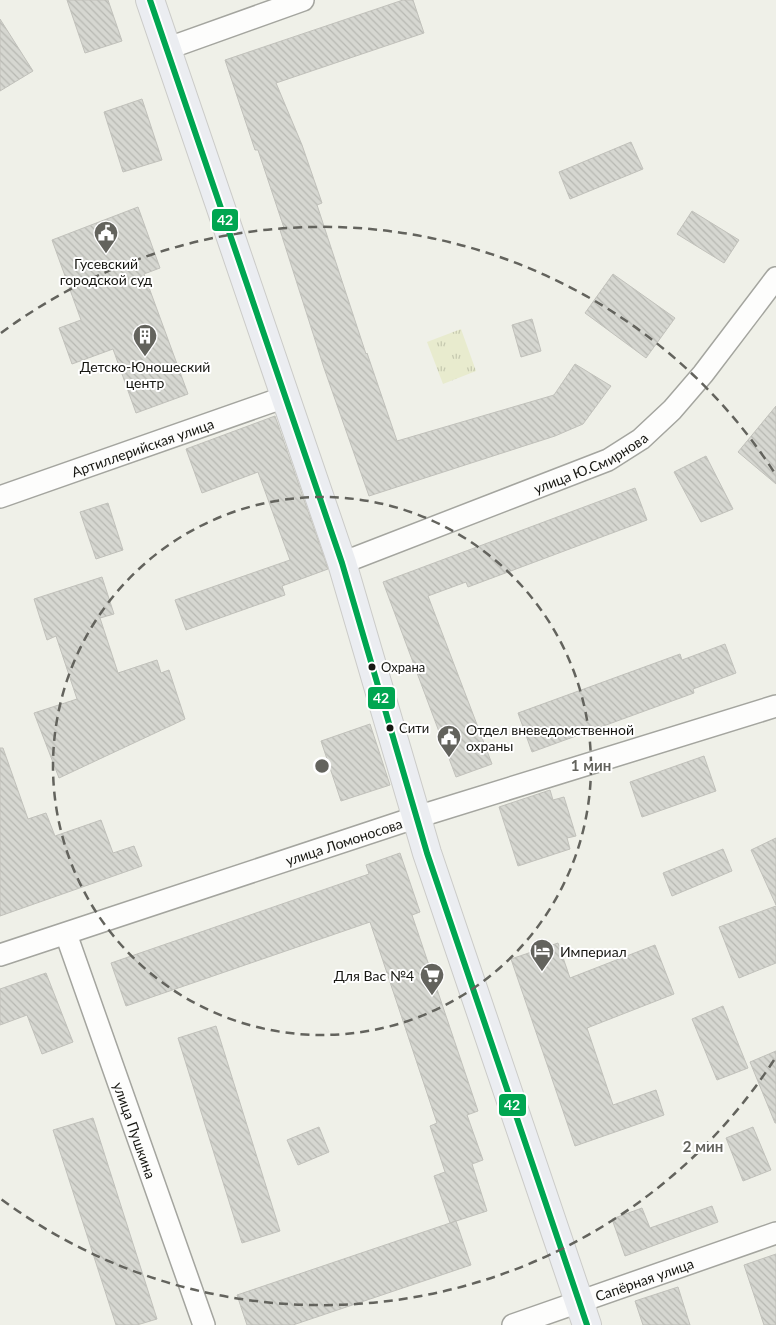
<svg xmlns="http://www.w3.org/2000/svg" width="776" height="1325" font-family="Lato,sans-serif">
<defs>
<pattern id="park-tufts" width="24" height="20" patternUnits="userSpaceOnUse" patternTransform="scale(1.25)"><rect width="24" height="20" fill="#e8ebce"/><path d="M3 7l-1-3M5 7V3M7 7l1-3M15 17l-1-3M17 17v-4M19 17l1-3" fill="none" stroke="#c6c9b0"/></pattern>
<pattern id="building-back-hatch" width="6" height="6" patternUnits="userSpaceOnUse" patternTransform="scale(1.25)"><rect width="6" height="6" fill="#d6d7d1"/><path d="M-1 5l2 2M0 0l6 6M5-1l2 2" fill="none" stroke="#b7b8b2"/></pattern>
</defs>
<rect width="100%" height="100%" fill="#eff0e8"/>
<path fill="url(#park-tufts)" d="M461 329 476 371 443 384 427 342Z"/>
<path fill="url(#building-back-hatch)" stroke="#c1c1bb" d="M67 0H108L122 41 85 53Z
M403 0H413L424 33 276 83 302 145 322 203 317 205 366 354 367 353 397 441 554 395 575 364 611 386 583 424 555 436 369 496 324 368 280 230 284 228 258 150H255L225 60Z
M0 19 33 71 0 91Z
M142 99 162 160 123 172 104 112Z
M631 142 643 169 570 199 559 172Z
M138 207 160 268 144 274 188 394 136 413 113 349 72 364 59 328 81 320 52 240Z
M692 211 739 240 724 263 677 234Z
M613 274 675 318 646 358 585 313Z
M532 319 541 351 521 357 512 325Z
M776 406V484L738 452Z
M275 416 328 569 282 586 285 595 186 630 175 600 290 560 258 472 202 493 186 449Z
M706 456 733 509 701 522 674 472Z
M635 488 647 520 468 587 466 582 428 596 492 764 456 777 383 582Z
M108 503 123 550 96 559 80 512Z
M102 577 114 614 100 618 118 673 157 660 161 673 169 670 185 719 59 778 34 713 77 699 56 636 47 640 34 599Z
M725 644 736 673 693 689 694 693 532 752 518 713 680 654 682 660Z
M370 724 390 785 341 801 321 741Z
M0 748H3L28 819 46 813 55 836 101 820 113 853 134 846 142 866 0 916Z
M704 756 716 791 642 817 630 782Z
M550 790 553 800 564 797 576 836 567 838 570 849 518 866 499 807Z
M776 838V905L751 850Z
M723 849 732 871 672 896 663 873Z
M400 853 420 912 412 915 478 1111 467 1115 483 1160 472 1164 487 1211 450 1223 434 1176 445 1172 430 1126 437 1123 370 922 126 1006 111 963 369 874 366 865Z
M776 906V963L739 978 719 927Z
M558 943 570 978 655 945 674 994 587 1028 613 1105 656 1090 664 1115 575 1146 511 959Z
M46 973 73 1042 42 1054 27 1015 0 1025V989Z
M723 1006 748 1068 717 1080 692 1019Z
M216 1026 280 1231 242 1243 178 1038Z
M776 1051V1123H775L750 1062Z
M93 1118 157 1319 137 1325H116L53 1130Z
M319 1127 329 1152 298 1165 287 1140Z
M753 1127 771 1170 743 1181 726 1138Z
M712 1206 718 1222 625 1256 612 1219 642 1208 650 1228Z
M456 1221 471 1265 293 1325H247L237 1295Z
M776 1254V1325H764L744 1265Z
M678 1287 690 1325H643L635 1301Z"/>
<g fill="none" stroke-linecap="round" stroke-linejoin="round">
<defs>
<g id="street">
<path d="M166 49 303 0"/>
<path id="s1" d="M0 497 285 397"/>
<path id="s2" d="M342 563 608 460 641 439 672 410 703 374 776 278"/>
<path id="s3" d="M66 934 204 1325"/>
<path id="s4" d="M0 955 417 817 776 706"/>
<path id="s5" d="M513 1325 776 1233"/>
</g>
<path id="primary" d="M150 0 342 563 427 853 587 1325"/>
</defs>
<use href="#street" stroke="#a4a59f" stroke-width="24"/>
<use href="#primary" stroke="#cbcbc8" stroke-width="30"/>
<use href="#street" stroke="#fdfdfc" stroke-width="21"/>
<use href="#primary" stroke="#ebedf1" stroke-width="28"/>
<defs>
<path id="bus-1" d="M150 0 342 563 427 853 587 1325"/>
</defs>
<use href="#bus-1" stroke="#fff" stroke-width="10"/>
<use href="#bus-1" stroke="#00a651" stroke-width="6"/>
</g>
<g fill="none" stroke="#63635d" stroke-width="2.5" stroke-dasharray="9 6">
<circle cx="322" cy="766" r="269"/>
<path d="M774 1060A539 539 0 0 1 1 1199M1 333A539 539 0 0 1 774 472"/>
</g>
<defs>
<symbol id="civic-pin" viewBox="-11 -11 22 30"><path d="M0 17L-7.5 6A9.5 9.5 0 1 1 7.5 6Z" fill="#63635d" stroke="#fff"/><path d="M-.6-6.5H3V-4.5H.6V-3L4-1V1h2V6H-6V1h2V-1L-.6-3ZM-1.2 2.5V6h2.4V2.5Z" fill="#fff"/></symbol>
<symbol id="building-pin" viewBox="-11 -11 22 30"><path d="M0 17L-7.5 6A9.5 9.5 0 1 1 7.5 6Z" fill="#63635d" stroke="#fff"/><path d="M-4-6H4V6H1V3H-1V6H-4ZM-2.5-4.3h1.7v1.8h-1.7ZM.8-4.3h1.7v1.8H.8ZM-2.5-1h1.7V.8h-1.7ZM.8-1h1.7V.8H.8Z" fill="#fff"/></symbol>
<symbol id="hotel-pin" viewBox="-11 -11 22 30"><path d="M0 17L-7.5 6A9.5 9.5 0 1 1 7.5 6Z" fill="#63635d" stroke="#fff"/><path d="M-6-4.5h1.5V1H6V5H4.5V3h-9V5H-6ZM-4 0a1.8 1.8 0 1 1 3.6 0ZM.5 0V-2.5h3Q6-2.5 6 0Z" fill="#fff"/></symbol>
<symbol id="supermarket-pin" viewBox="-11 -11 22 30"><path d="M0 17L-7.5 6A9.5 9.5 0 1 1 7.5 6Z" fill="#63635d" stroke="#fff"/><path d="M-6-5.5h2.5l.6 2H6L4.5 2H-2.5L-4.4-4H-6ZM-1.5 3.2a1.3 1.3 0 1 0 .1 0ZM3 3.2a1.3 1.3 0 1 0 .1 0Z" fill="#fff"/></symbol>
</defs>
<g fill-rule="evenodd">
<use href="#civic-pin" x="92" y="219" width="28" height="38"/>
<use href="#building-pin" x="131" y="322" width="28" height="38"/>
<use href="#civic-pin" x="435" y="723" width="28" height="38"/>
<use href="#hotel-pin" x="528" y="937" width="28" height="38"/>
<use href="#supermarket-pin" x="418" y="961" width="28" height="38"/>
</g>
<g fill="#171712" stroke="#fff" stroke-width="2">
<circle cx="372" cy="667" r="4.5"/>
<circle cx="390" cy="728" r="4.5"/>
</g>
<g text-anchor="middle" dominant-baseline="central" stroke-width="4" stroke-linejoin="round" paint-order="stroke">
<g font-size="13" fill="#171712" stroke="#fff" text-anchor="start">
<text x="381" y="667">Охрана</text>
<text x="399" y="728">Сити</text>
</g>
<g font-size="14" fill="#171712" stroke="#fff">
<text x="106" y="263">Гусевский<tspan x="106" dy="16">городской суд</tspan></text>
<text x="145" y="366">Детско-Юношеский<tspan x="145" dy="16">центр</tspan></text>
<text x="466" y="729" text-anchor="start">Отдел вневедомственной<tspan x="466" dy="16">охраны</tspan></text>
<text x="560" y="951" text-anchor="start">Империал</text>
<text x="414" y="975" text-anchor="end">Для Вас №4</text>
</g>
<g font-size="14" fill="#171712" stroke="#fff">
<text stroke="none"><textPath href="#s1" startOffset="151">Артиллерийская улица</textPath></text>
<text stroke="none"><textPath href="#s2" startOffset="268">улица Ю.Смирнова</textPath></text>
<text stroke="none"><textPath href="#s4" startOffset="362">улица Ломоносова</textPath></text>
<text stroke="none"><textPath href="#s3" startOffset="208">улица Пушкина</textPath></text>
<text stroke="none"><textPath href="#s5" startOffset="139">Сапёрная улица</textPath></text>
</g>
</g>
<circle cx="322" cy="766" r="8" fill="#63635d" stroke="#fff" stroke-width="2.5"/>
<g font-size="15" text-anchor="middle" font-weight="bold" fill="#63635d" stroke="#fff" stroke-width="4" stroke-linejoin="round" paint-order="stroke">
<text x="591" y="771">1 мин</text>
<text x="703" y="1152">2 мин</text>
</g>
<g stroke="#fff" stroke-width="2">
<rect x="211" y="208" width="28" height="24" rx="5" fill="#00a651"/>
<rect x="367" y="686" width="29" height="24" rx="5" fill="#00a651"/>
<rect x="498" y="1093" width="29" height="24" rx="5" fill="#00a651"/>
</g>
<g font-size="14" text-anchor="middle" font-weight="bold" fill="#fff">
<text x="225" y="225">42</text>
<text x="381" y="703">42</text>
<text x="512" y="1110">42</text>
</g>
</svg>
